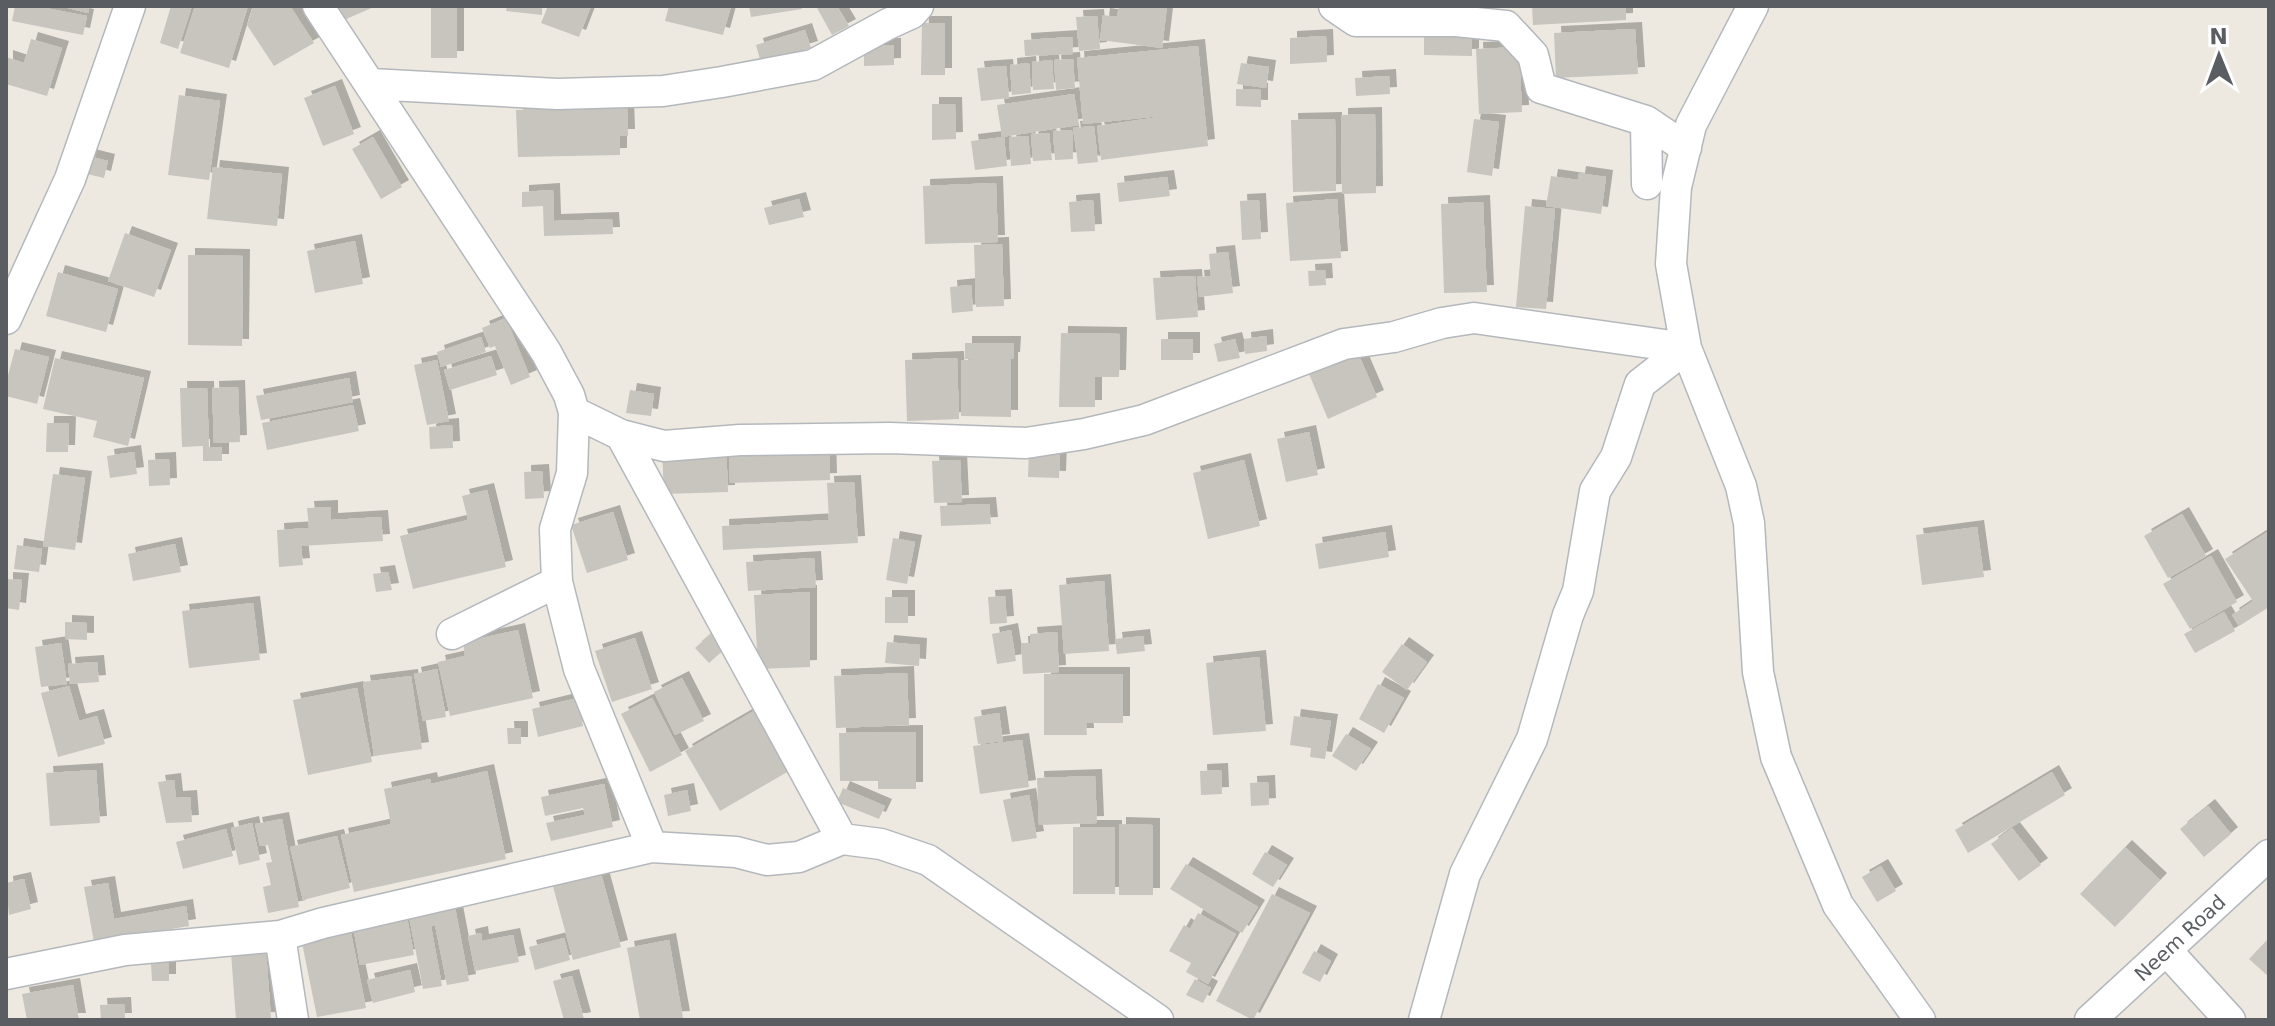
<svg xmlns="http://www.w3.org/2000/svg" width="2275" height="1026" font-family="'DejaVu Sans',sans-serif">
<defs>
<filter id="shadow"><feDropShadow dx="7" dy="-7" stdDeviation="0" flood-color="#0004"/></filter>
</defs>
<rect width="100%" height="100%" fill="#ede9e1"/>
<path fill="#c8c4be" filter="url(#shadow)" d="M15 6H35L87 16 83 35 12 21Z
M60 6H89L88 13Z
M171 6H192L178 49 160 43Z
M195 6H248L229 68 180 53Z
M253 6H290L314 43 274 66 247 25Z
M338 6H376L344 20Z
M431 6H457V58H431Z
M507 6H542V15L506 11Z
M548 6H591L579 37 541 23Z
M669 6H731L723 35 665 21Z
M749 6H801L802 9 751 17Z
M816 6H837L849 26 832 35Z
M1119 6H1167L1162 48 1100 40 1103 15 1117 17Z
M1532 6H1626V20L1533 25Z
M1097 16 1100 49 1079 51 1076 17Z
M922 23H945V75H921Z
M1635 29 1638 74 1556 78 1554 33Z
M805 30 811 48 761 63 756 45Z
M1424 30 1472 31V56L1424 55Z
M1326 36 1327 62 1290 64V38Z
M1072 37 1073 54 1025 56 1024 40Z
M31 39 62 48 47 96 6 84V57L24 63Z
M894 45V65L864 66V46Z
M1198 46 1208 146 1101 160 1097 126 1180 114 1083 124 1077 58Z
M1519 47 1522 112 1479 114 1476 49Z
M1073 59 1075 88 1056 90 1054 60Z
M1052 60 1054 89 1033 90 1032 62Z
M1029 63 1031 93 1012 95 1010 65Z
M1241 63 1269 67 1266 88 1237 84Z
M1006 66 1009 98 981 101 977 68Z
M1389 76 1390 94 1356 96 1355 78Z
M335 86 354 134 323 146 304 98Z
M1236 89 1261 90V107L1236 106Z
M1074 94 1079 125 1002 137 997 105Z
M179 95 220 101 209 180 168 175Z
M932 104H955L956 139 932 140Z
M627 107 628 136H620V155L518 157 516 110Z
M1375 114 1376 193 1342 194 1341 115Z
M1335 119 1336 191 1293 192 1291 120Z
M1474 119 1499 122 1492 176 1467 172Z
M1094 126 1098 162 1078 164 1073 128Z
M1072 130 1073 159 1055 160 1053 131Z
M1049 133 1052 160 1033 161 1031 134Z
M1028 136 1031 164 1011 166 1009 137Z
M373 137 402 187 381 199 352 149Z
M1004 137 1007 166 975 170 971 141Z
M88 156 108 161 104 178 83 173Z
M213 167 282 174 277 226 207 219Z
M1579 173 1606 177 1601 214 1546 206 1551 176 1578 180Z
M1167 177 1170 196 1119 202 1117 183Z
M996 183 998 242 925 244 923 186Z
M553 190 554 221 612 219 613 234 544 236 543 206 522 207V192Z
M799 199 804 217 769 225 764 208Z
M1337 199 1341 258 1290 261 1286 203Z
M1093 200 1095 231 1071 232 1069 202Z
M1259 200 1261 239 1242 240 1240 201Z
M1483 202 1487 292 1444 293 1441 204Z
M1525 206 1555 209 1546 309 1516 307Z
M125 233 171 250 154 297 108 281Z
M355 241 363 284 315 293 307 251Z
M1002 244 1004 306 976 307 974 245Z
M1228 252 1233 293 1199 297 1197 277 1211 276 1209 254Z
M188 255 243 256 242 346 188 345Z
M1325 270 1326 285 1309 286 1308 271Z
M58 272 118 289 106 332 46 316Z
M1195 276 1198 317 1156 320 1153 278Z
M971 285 973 311 952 313 950 287Z
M506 318 530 377 511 385 495 346 490 348 482 328Z
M1061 333 1120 334 1119 377H1095V407H1059Z
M1266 336 1267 351 1245 354 1244 339Z
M481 337 486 352 441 367 437 352Z
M1161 339H1193V360H1161Z
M1235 339 1240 358 1218 362 1214 344Z
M965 343H1014L1013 359H1011V417L961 416V360H1003L965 359Z
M15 349 49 357 37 404 6 396V383Z
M1358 353 1377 397 1328 419 1309 374Z
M491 356 497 375 450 390 444 370Z
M55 358 144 378 128 446 93 437 97 421 43 409Z
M957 358 959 419 907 421 905 360Z
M437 360 449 421 427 425 414 365Z
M349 378 353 402 261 420 256 396Z
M238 387 240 442 214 443 212 388Z
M180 388H207L209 447H222V461H203V446L182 447Z
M630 390 654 394 651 416 626 413Z
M353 405 359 431 267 450 262 423Z
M47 423H69L68 452H46Z
M452 425 453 448 430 449 429 427Z
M1309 432 1318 475 1286 482 1277 439Z
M829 444 830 480 730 483 729 447Z
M726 446 728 492 664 494 662 449Z
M1029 449 1060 450 1059 478 1028 477Z
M134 452 137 474 110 478 107 456Z
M169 459 170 485 149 486 148 460Z
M960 460 962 502 934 503 932 461Z
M1244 460 1260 526 1208 539 1193 473Z
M542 471 544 498 525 499 524 472Z
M53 474 85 478 75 550 43 546Z
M854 482 858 543 723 550 722 526 829 520 827 483Z
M487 490 506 567 413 589 400 536 468 520 462 496Z
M989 504 991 524 941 526 940 506Z
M331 507V520L381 517 383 541 301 546 303 565 279 567 277 530 309 528 307 508Z
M613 512 628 560 587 573 571 525Z
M2182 514 2206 556 2168 578 2144 536Z
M1977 527 1984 577 1922 585 1916 535Z
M2269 531V607L2239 626 2232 615 2253 601 2225 559Z
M1385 532 1389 557 1319 569 1315 544Z
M893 538 915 542 907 584 886 580Z
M175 544 181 572 133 581 128 554Z
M17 545 42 549 39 572 14 569Z
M2211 556 2237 602 2190 629 2163 584Z
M814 558 816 587 748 591 746 562Z
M388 572 392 590 376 592 373 574Z
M6 579 22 580 19 610 6 608Z
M1104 581 1109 651 1064 654 1059 585Z
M810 592V667L758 669 754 595Z
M1005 596 1007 623 990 624 988 597Z
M885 597H908V623H885Z
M253 603 260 660 189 668 182 611Z
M2224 612 2235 631 2195 653 2184 634Z
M65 622 87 623V640L65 639Z
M518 630 533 698 450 716 438 662 465 656 463 642Z
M1011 630 1016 661 997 664 992 634Z
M1057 632 1059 672 1023 674 1021 643H1031L1030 634Z
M712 633 726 648 709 663 695 648Z
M1143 636 1145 651 1117 654 1115 639Z
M635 638 652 689 612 702 595 651Z
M887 642 920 645 919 666 885 663Z
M61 643 67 684 41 687 35 647Z
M1402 644 1427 662 1407 690 1382 672Z
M1259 657 1266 731 1213 735 1206 663Z
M97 662 99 682 70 684 68 664Z
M437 669 446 717 423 721 414 674Z
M907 673 909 725 836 728 834 676Z
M1044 674H1123V723H1086L1087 735H1044Z
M411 676 422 749 374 756 363 682Z
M682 678 704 721 675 735 654 692Z
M1378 684 1404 698 1384 733 1359 719Z
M69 686 79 721 97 716 105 744 58 757 41 693Z
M357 688 372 762 308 775 293 700Z
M577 698 583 726 538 737 532 709Z
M652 698 682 755 650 772 621 714Z
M754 711 789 771 720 811 685 751Z
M999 713 1003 741 978 744 974 717Z
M1294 716 1331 721 1325 759 1310 757 1311 748 1290 745Z
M507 728H521V744H508Z
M916 732V789H878V781H840L839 733Z
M1346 734 1371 749 1356 771 1332 756Z
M1022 740 1029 787 980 794 973 746Z
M96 770 100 823 50 826 46 773Z
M1221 770 1222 794 1201 795 1200 771Z
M487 771 506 859 354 892 341 835 391 824 384 789 430 779 431 784Z
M2052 772 2065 795 1968 853 1955 830Z
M1095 776 1097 823 1039 825 1037 778Z
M174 780 176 798 190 797 192 822 166 823 158 782Z
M1268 782 1269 805 1251 806 1250 783Z
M604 784 613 827 551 841 546 823 585 815 583 808 545 816 541 797Z
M843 788 885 806 879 819 837 802Z
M687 790 691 811 668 816 664 795Z
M1029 795 1037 838 1012 842 1003 800Z
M2208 806 2231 834 2204 857 2180 829Z
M282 819 299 907 268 913 263 887 271 885 266 863 272 862 268 845 260 846 255 824Z
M252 823 260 860 239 865 231 828Z
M1119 824 1153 825V895H1119Z
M1073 827H1115V894H1073Z
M2012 828 2041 865 2019 881 1991 844Z
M226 829 233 856 183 869 176 842Z
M337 836 350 888 303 900 290 847Z
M2125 847 2160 880 2115 927 2080 894Z
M1265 852 1287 865 1273 887 1252 874Z
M1186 864 1258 907 1242 933 1170 889Z
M599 866 621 947 573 960 551 879Z
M1881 866 1896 891 1877 902 1862 877Z
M24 879 31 909 9 915 6 883Z
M108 883 114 919 186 906 189 926 94 942 84 887Z
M1272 894 1310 913 1253 1020 1216 1001Z
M454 902 469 981 447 985 435 925 431 926 442 986 423 989 408 911Z
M1198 913 1236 934 1208 984 1186 972 1191 963 1169 951 1184 925 1190 929Z
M407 917 414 955 360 965 353 926Z
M351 933 366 1008 317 1017 302 943Z
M481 933 482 941 513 935 519 962 475 971 468 936Z
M564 938 570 960 535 970 529 947Z
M2269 938V977L2249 959Z
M669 940 683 1018 640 1020 627 948Z
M266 951 271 1019 236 1020 231 953Z
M1314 951 1331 961 1320 982 1302 973Z
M151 963H169V981H152Z
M410 970 415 992 373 1003 367 980Z
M572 976 584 1019 580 1020H564L553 981Z
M1195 979 1211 988 1203 1003 1186 995Z
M73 985 79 1020H27L22 994Z
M124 1004 125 1020H101L100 1005Z"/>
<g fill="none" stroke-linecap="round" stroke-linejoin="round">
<defs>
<path id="minor" d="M318 6 546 352 569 395 574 412 572 473 555 529 557 582 579 669 652 847
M1334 6 1356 21H1456L1506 26 1533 55 1541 88 1646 121 1686 148
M1753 6 1691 125 1676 187 1671 264 1686 348 1741 486 1749 523 1758 672 1776 757 1838 905 1920 1020
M371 84 557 94 663 91 722 82 813 65 888 24 912 13 918 6
M1646 121 1647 184
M6 319 70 179 130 6
M574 412 621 435 664 446 740 440 890 438 1026 443 1084 434 1144 420 1344 344 1394 337 1442 323 1474 318 1686 348
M621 435 842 839
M452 634 557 582
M280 936 293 1020
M2166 950 2230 1020
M6 974 125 950 280 936 323 923 652 847 736 852 767 860 799 857 842 839 881 844 928 860 1158 1020
M1424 1020 1465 874 1532 739 1568 615 1578 591 1595 491 1616 457 1640 384 1686 348
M2090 1020 2269 855"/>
</defs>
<use href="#minor" stroke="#b4b8bc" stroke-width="33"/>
<use href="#minor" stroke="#fff" stroke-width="30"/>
</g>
<g text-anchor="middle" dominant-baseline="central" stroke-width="6" stroke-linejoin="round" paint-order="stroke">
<g font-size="20" fill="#5a5e62" stroke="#fff">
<text transform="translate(2180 938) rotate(-43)">Neem Road</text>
</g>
</g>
<rect width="2275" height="1026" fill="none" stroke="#5a5e62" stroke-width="16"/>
<g transform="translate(2219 56) rotate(359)" stroke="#ffffff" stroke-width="6" paint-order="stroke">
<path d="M0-6L14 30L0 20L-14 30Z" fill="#5a5e62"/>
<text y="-12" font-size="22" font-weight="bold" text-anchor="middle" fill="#5a5e62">N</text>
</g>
</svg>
